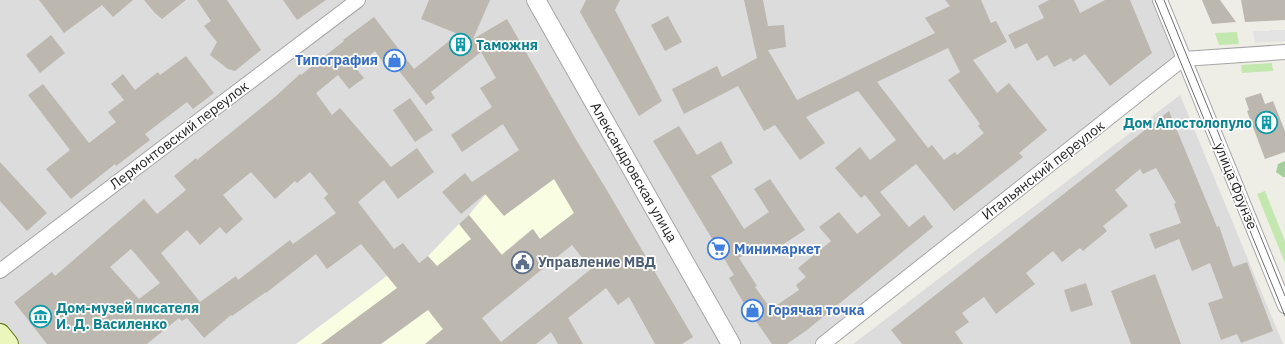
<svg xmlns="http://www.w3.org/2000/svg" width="1285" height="344" font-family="'IBM Plex Sans',sans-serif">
<rect width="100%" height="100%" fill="#efeee6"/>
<path fill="#dddcdc" d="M0 0H1160L1183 59 823 344H0Z
M1180 95 1283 344H853Z"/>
<path fill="#f9fde1" d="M574 136 606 189 540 239 532 229 431 313 454 344H296L407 261 412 268 428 256 459 224 469 215 486 194Z"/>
<path fill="#c2e7af" d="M1237 32 1239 44 1219 45 1215 33Z
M1272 63 1273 71 1242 73 1241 65Z
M1265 191 1285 241V263L1257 194Z"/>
<path fill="#a4cd9d" d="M1285 161V177H1283L1276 172 1278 164Z"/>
<path fill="#e3e3e3" d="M1285 29V41L1255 43 1253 31H1269L1270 30H1285Z"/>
<path fill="#bcb7af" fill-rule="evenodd" d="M39 0H133L113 17 102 5 64 33Z
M144 0H186L162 19 155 13Z
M197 0H227L261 50 235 71 228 69 210 55 217 42 204 26 211 21Z
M283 0H326L297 20Z
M429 0H490L473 39 507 19 574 136 605 187 693 337 682 344H655L629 297 618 305 606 288 568 318 583 344H558L551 332 536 344H425L443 329 428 310 381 344H321L397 288 361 244 327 269 316 254 266 293V292L232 316 231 315 204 338 187 318 182 321 179 318 147 344H47L14 302 52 272 55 276 144 199 157 214 186 190 174 176 196 158 197 160 276 96 300 74 301 75 344 41 343 40 374 17 414 69 458 34 421 19ZM375 51 386 66 392 62 426 105 435 98 431 92 481 52 496 78 480 88 492 107 451 135 462 152 503 124 519 150 472 182 465 173 442 192 461 214 485 194 504 216 554 179 574 213 540 239 533 229 502 255 469 215 459 224 471 239 437 266 428 256 419 263 403 243 394 249 358 202 384 180 398 199 434 172 417 148 391 167 340 108 332 115 316 93 338 75 349 89 364 78 355 67ZM251 172 275 199 295 181 297 183 310 172 328 194 324 198 336 213 293 244 290 240 238 280 236 276 200 302 161 253 187 230 200 245 220 227 226 234 243 219 223 195ZM572 245 591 269 501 342 482 318ZM131 249 160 283 139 299 110 267Z
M586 0H620L615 10 662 101 639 116 580 12Z
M744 0H763L768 26 784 25 786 47 768 50 797 100 935 33 925 18 950 6 945 0H981L991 23 996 21 1007 42 973 60 997 93 1009 83 1047 130 1019 153 1023 157 954 211 916 164 880 192 909 227 924 215 933 227 807 330 787 344H772L746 307 729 278 734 275 653 141 679 126 697 155 721 141 733 163 711 176 744 229 769 212 754 189 770 179 805 230 770 253 764 243 739 258 757 286 755 287 771 309 799 290 796 285 806 277 798 268 831 241 819 227 839 212 857 234 881 215 865 195 861 198 835 168 860 147 870 160 896 140 858 91 806 117 825 143 800 160 775 125 764 131 738 86 684 114 672 89 717 66 722 77 757 58ZM948 48 960 72 948 80 980 124 978 126 984 133 957 155 955 152 944 160 932 145 928 148 877 82Z
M1049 0H1074L1080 13 1105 0H1130L1152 53 1110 86 1085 54 1073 62 1071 58 1054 67 1047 55 1037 61 1027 43 1015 49 1008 35 1044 18 1038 6Z
M1202 0H1220L1236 22 1212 24Z
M1241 0H1285V20L1245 22Z
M668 16 682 42 665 51 651 25Z
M51 35 65 53 40 73 26 55Z
M186 56 214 93 193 109 187 102 145 134 150 140 116 166 115 164 71 199 46 169 70 150 28 95 43 84 89 143 116 122 108 112 124 100 111 84 123 74 135 90 158 72 160 75Z
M1261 93 1265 104 1273 101 1285 131V152L1265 159 1247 111 1249 110 1245 98Z
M410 98 433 130 415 142 393 110Z
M1169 111 1217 227 1219 226 1233 267 1247 262 1273 331 1241 343 1237 334 1221 340 1208 303 1223 298 1210 263 1192 271 1179 239 1155 249 1149 234 1181 223 1174 204 1176 203 1156 168 1143 174 1140 169 1115 190 1128 206 1103 226 1107 231 1083 251 1080 248 1062 262 1053 251 1026 273 1035 284 996 314 984 297 962 313 969 322 955 332 963 344H902L891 330Z
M0 162 47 213 27 231 0 201Z
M1155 274 1181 344H1131L1111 291Z
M1086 283 1093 305 1071 312 1064 290Z"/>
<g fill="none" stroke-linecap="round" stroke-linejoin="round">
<defs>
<path id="minor" d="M1160 0 1285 306
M0 271 358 0
M823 344 1183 59 1285 52"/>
<path id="tertiary" d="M536 0 731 344"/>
<path id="secondary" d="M0 334 8 344"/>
</defs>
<use href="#minor" stroke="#a6a6a6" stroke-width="16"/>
<use href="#tertiary" stroke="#a6a6a6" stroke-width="20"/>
<use href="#secondary" stroke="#57720a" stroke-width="22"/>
<use href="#minor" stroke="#fff" stroke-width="14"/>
<use href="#tertiary" stroke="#fff" stroke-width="18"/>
<use href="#secondary" stroke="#ebf6bd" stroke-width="20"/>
<path stroke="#6d6d6d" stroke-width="1" d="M1155 0 1285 316
M1164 0 1285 296"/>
</g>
<defs>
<symbol id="building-ring" viewBox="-11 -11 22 22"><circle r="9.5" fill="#fff" stroke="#0f9aa8" stroke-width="1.5"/><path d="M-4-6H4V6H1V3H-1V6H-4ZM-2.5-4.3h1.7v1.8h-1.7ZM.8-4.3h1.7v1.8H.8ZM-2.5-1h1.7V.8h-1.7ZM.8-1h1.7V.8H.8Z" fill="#0f9aa8"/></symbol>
<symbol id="shop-ring" viewBox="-11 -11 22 22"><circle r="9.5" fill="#fff" stroke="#3f7fe0" stroke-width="1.5"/><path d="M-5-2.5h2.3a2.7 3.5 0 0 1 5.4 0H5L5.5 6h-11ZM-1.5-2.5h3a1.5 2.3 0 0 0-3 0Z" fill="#3f7fe0"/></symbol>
<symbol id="supermarket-ring" viewBox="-11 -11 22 22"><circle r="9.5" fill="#fff" stroke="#3f7fe0" stroke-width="1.5"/><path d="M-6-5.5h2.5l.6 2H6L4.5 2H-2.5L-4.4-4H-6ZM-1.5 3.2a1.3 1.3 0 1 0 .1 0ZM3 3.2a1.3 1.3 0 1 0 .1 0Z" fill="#3f7fe0"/></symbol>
<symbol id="civic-ring" viewBox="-11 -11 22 22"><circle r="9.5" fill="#fff" stroke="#5c6f8a" stroke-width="1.5"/><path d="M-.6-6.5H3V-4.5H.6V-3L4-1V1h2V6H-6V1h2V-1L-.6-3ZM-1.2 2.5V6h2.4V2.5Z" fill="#5c6f8a"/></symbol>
<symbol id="museum-ring" viewBox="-11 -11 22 22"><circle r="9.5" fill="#fff" stroke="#0f9aa8" stroke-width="1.5"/><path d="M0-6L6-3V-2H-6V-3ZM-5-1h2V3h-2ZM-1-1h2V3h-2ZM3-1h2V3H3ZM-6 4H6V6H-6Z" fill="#0f9aa8"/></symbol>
</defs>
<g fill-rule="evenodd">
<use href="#building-ring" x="448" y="32" width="25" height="25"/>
<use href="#shop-ring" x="382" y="48" width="25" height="25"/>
<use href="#building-ring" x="1254" y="110" width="25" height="25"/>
<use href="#supermarket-ring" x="706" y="236" width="25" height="25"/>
<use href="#civic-ring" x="510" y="250" width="25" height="25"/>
<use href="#shop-ring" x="740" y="298" width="25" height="25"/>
<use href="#museum-ring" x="28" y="304" width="25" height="25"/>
</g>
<g text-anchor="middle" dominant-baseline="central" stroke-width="3.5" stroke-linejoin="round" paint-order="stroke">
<g font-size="14" font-weight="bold" fill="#0d838f" stroke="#fff" text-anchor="start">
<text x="476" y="45">Таможня</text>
<text x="1252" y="123" text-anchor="end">Дом Апостолопуло</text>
<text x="56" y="308">Дом-музей писателя<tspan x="56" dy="16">И. Д. Василенко</tspan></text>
</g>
<g font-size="14" font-weight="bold" fill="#366cbe" stroke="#fff" text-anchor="start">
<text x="378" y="60" text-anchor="end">Типография</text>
<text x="734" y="249">Минимаркет</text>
<text x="768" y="310">Горячая точка</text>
</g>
<g font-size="14" fill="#1f1f1f" stroke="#fff">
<text transform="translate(179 135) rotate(-37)">Лермонтовский переулок</text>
<text transform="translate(1043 170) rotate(-38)">Итальянский переулок</text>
<text transform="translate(634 172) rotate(60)">Александровская улица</text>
<text transform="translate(1236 186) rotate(68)">улица Фрунзе</text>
</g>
<g font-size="14" font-weight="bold" fill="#4e5e75" stroke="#fff" text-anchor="start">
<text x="538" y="262">Управление МВД</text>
</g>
</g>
</svg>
